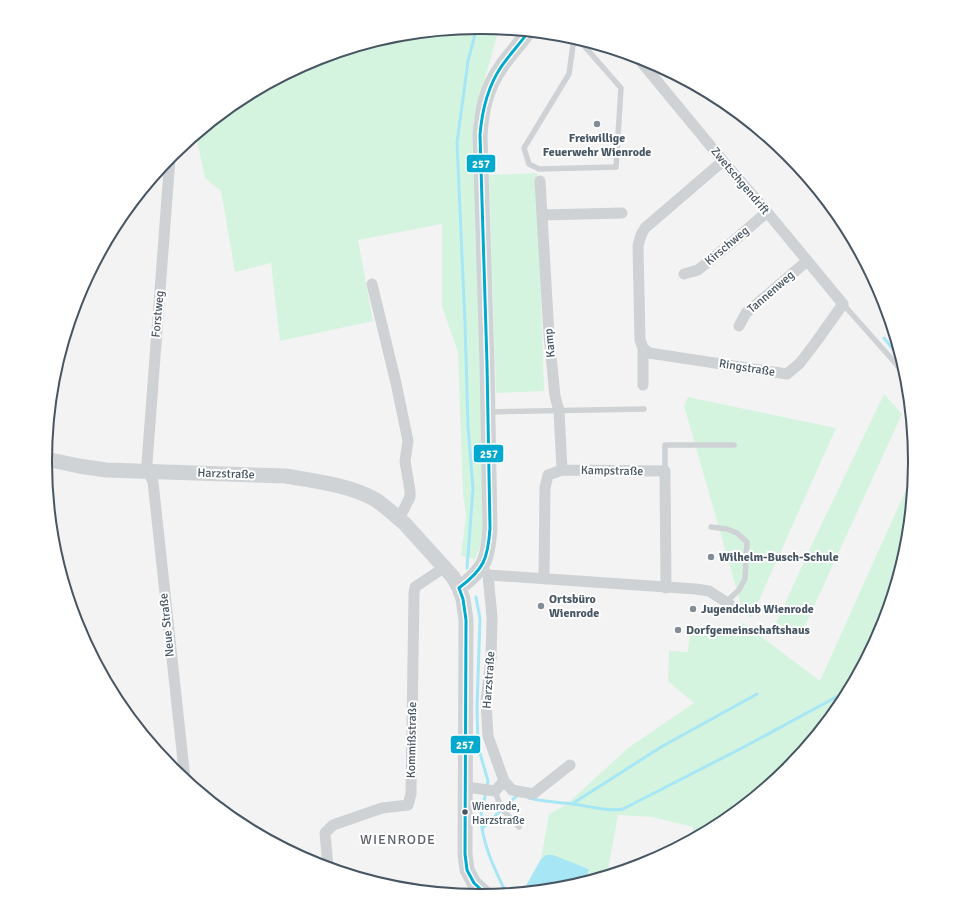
<svg xmlns="http://www.w3.org/2000/svg" width="960" height="923" font-family="Signika,sans-serif">
<rect width="100%" height="100%" fill="#f3f3f3"/>
<path fill="#d5f4e0" d="M480 27 499 29 473 121 485 535 475 559 461 556 466 515 463 495 458 352 442 306V224L358 240 373 321 280 341 271 263 235 272 221 191 205 178 196 135 239 100 314 60 395 35Z
M537 173 544 391 496 393 489 175Z
M884 394 902 414 800 637 776 623 815 538Z
M688 397 836 428 751 618 743 612 684 406Z
M913 474 906 546 881 628 841 703 787 769 745 804 730 809V816L721 823 692 838 693 827 652 817 618 815 607 875 585 881 589 868 546 855 541 859 549 814 566 805 628 748 694 703 668 681 669 651 688 652 690 631 732 629 743 623 820 681Z"/>
<path fill="#a6e6f5" d="M546 855H553L589 869 585 881 565 888 524 892 523 891 541 859Z"/>
<g fill="none" stroke-linecap="round" stroke-linejoin="round">
<path stroke="#a6e6f5" stroke-width="3" d="M884 338 900 358
M467 568 473 489 468 426 465 323 457 143 468 61 477 27
M476 597 480 619 477 707 478 746 488 781 487 787
M486 793C484 801 481 809 481 817 482 844 495 870 506 893
M529 798C544 802 558 802 573 804 590 806 607 812 623 809L742 748 840 695
M572 804 661 747 757 694
M482 829 506 805 518 795 520 796"/>
<path stroke="#ced2d4" stroke-width="5.5" d="M574 38 569 74 524 148 529 164 539 169 616 167 621 88 579 40
M843 304 890 357 906 376
M488 412 644 409
M665 471V445H734
M47 476 50 460
M711 527 727 529 737 533 747 542 745 579 739 590 726 602
M495 791 501 808 519 827"/>
<path stroke="#ced2d4" stroke-width="11" d="M638 58 723 161 767 212 843 304 816 342 800 363 787 374 649 353 643 348 640 340 638 246 641 235 645 228 723 161
M170 158 147 463 148 471 153 482 185 779
M540 181 549 335 555 396 559 411 562 470
M542 215 622 213
M684 274 698 270 729 245 767 212
M372 284 396 383 408 441 405 461 410 491V497L403 511 398 517
M739 326 746 313 807 261
M643 385V348
M484 571 488 575 696 589 709 591 726 602 734 608
M488 575 492 617 491 658 486 701 488 736 504 781 512 790 533 794 570 765
M544 579 545 488 548 475 562 470 665 471 666 588
M466 787 495 791 504 781
M328 867 325 833 333 825 382 808 408 805 411 794 414 593 415 587 445 567"/>
<path stroke="#cfd3d6" stroke-width="15" d="M46 459 79 466 106 470 286 476C315 481 350 485 376 500 386 507 396 516 405 524L453 577 459 588 463 599 466 620 465 854 467 870 474 883 487 895
M459 588C485 569 488 559 490 528L487 364 480 135C482 109 486 89 501 67 509 55 520 44 528 32"/>
<defs>
<path id="bus-1" d="M459 588C484 569 488 559 490 528L487 364 480 135C482 110 487 88 501 67 509 55 520 44 528 32
M459 588 463 599 466 620 465 854 467 870 474 883 487 895"/>
</defs>
<use href="#bus-1" stroke="#fff" stroke-width="6"/>
<use href="#bus-1" stroke="#00a9ce" stroke-width="3"/>
</g>
<g fill="#838d95" stroke="#fff" stroke-width="1.5">
<circle cx="597" cy="124" r="4"/>
<circle cx="711" cy="557" r="4"/>
<circle cx="541" cy="606" r="4"/>
<circle cx="693" cy="609" r="4"/>
<circle cx="678" cy="630" r="4"/>
</g>
<circle fill="#475662" stroke="#fff" stroke-width="1.5" cx="465" cy="812" r="3.5"/>
<g text-anchor="middle" dominant-baseline="central" stroke-width="4" stroke-linejoin="round" paint-order="stroke">
<g font-size="11" fill="#475662" stroke="#fff" text-anchor="start">
<text x="472" y="806">Wienrode,<tspan x="472" dy="14">Harzstraße</tspan></text>
</g>
<g font-size="12" font-weight="bold" fill="#475662" stroke="#fff" text-anchor="start">
<text x="597" y="138" text-anchor="middle">Freiwillige<tspan x="597" dy="14">Feuerwehr Wienrode</tspan></text>
<text x="719" y="557">Wilhelm-Busch-Schule</text>
<text x="549" y="599">Ortsbüro<tspan x="549" dy="14">Wienrode</tspan></text>
<text x="701" y="609">Jugendclub Wienrode</text>
<text x="686" y="630">Dorfgemeinschaftshaus</text>
</g>
<g font-size="12" fill="#475662" stroke="#fff">
<text transform="translate(740 181) rotate(50)">Zwetschgendrift</text>
<text transform="translate(727 246) rotate(-40)">Kirschweg</text>
<text transform="translate(771 292) rotate(-41)">Tannenweg</text>
<text transform="translate(158 314) rotate(-85)">Forstweg</text>
<text transform="translate(550 343) rotate(-95)">Kamp</text>
<text transform="translate(747 368) rotate(9)">Ringstraße</text>
<text transform="translate(612 471) rotate(1)">Kampstraße</text>
<text transform="translate(226 474) rotate(2)">Harzstraße</text>
<text transform="translate(167 625) rotate(-96)">Neue Straße</text>
<text transform="translate(489 680) rotate(-86)">Harzstraße</text>
<text transform="translate(412 740) rotate(-89)">Kommißstraße</text>
</g>
<g font-size="14" letter-spacing="1" fill="#5d6268" stroke="#fff">
<text x="398" y="839">WIENRODE</text>
</g>
</g>
<path d="M0 0H960V923H0ZM479 34H481A427 427 0 0 1 908 461V462A427 427 0 0 1 481 889H479A427 427 0 0 1 52 462V461A427 427 0 0 1 479 34Z" fill="#fff" fill-rule="evenodd"/>
<path fill="none" stroke="#475662" stroke-width="2" d="M479 34H481A427 427 0 0 1 908 461V462A427 427 0 0 1 481 889H479A427 427 0 0 1 52 462V461A427 427 0 0 1 479 34Z"/>
<g stroke="#fff" stroke-width="1.5">
<rect x="466" y="154" width="30" height="19" rx="4" fill="#00a9ce"/>
<rect x="473" y="444" width="31" height="19" rx="4" fill="#00a9ce"/>
<rect x="450" y="735" width="31" height="19" rx="4" fill="#00a9ce"/>
</g>
<g font-size="11" text-anchor="middle" font-weight="bold" fill="#fff">
<text x="481" y="168">257</text>
<text x="489" y="458">257</text>
<text x="465" y="749">257</text>
</g>
</svg>
